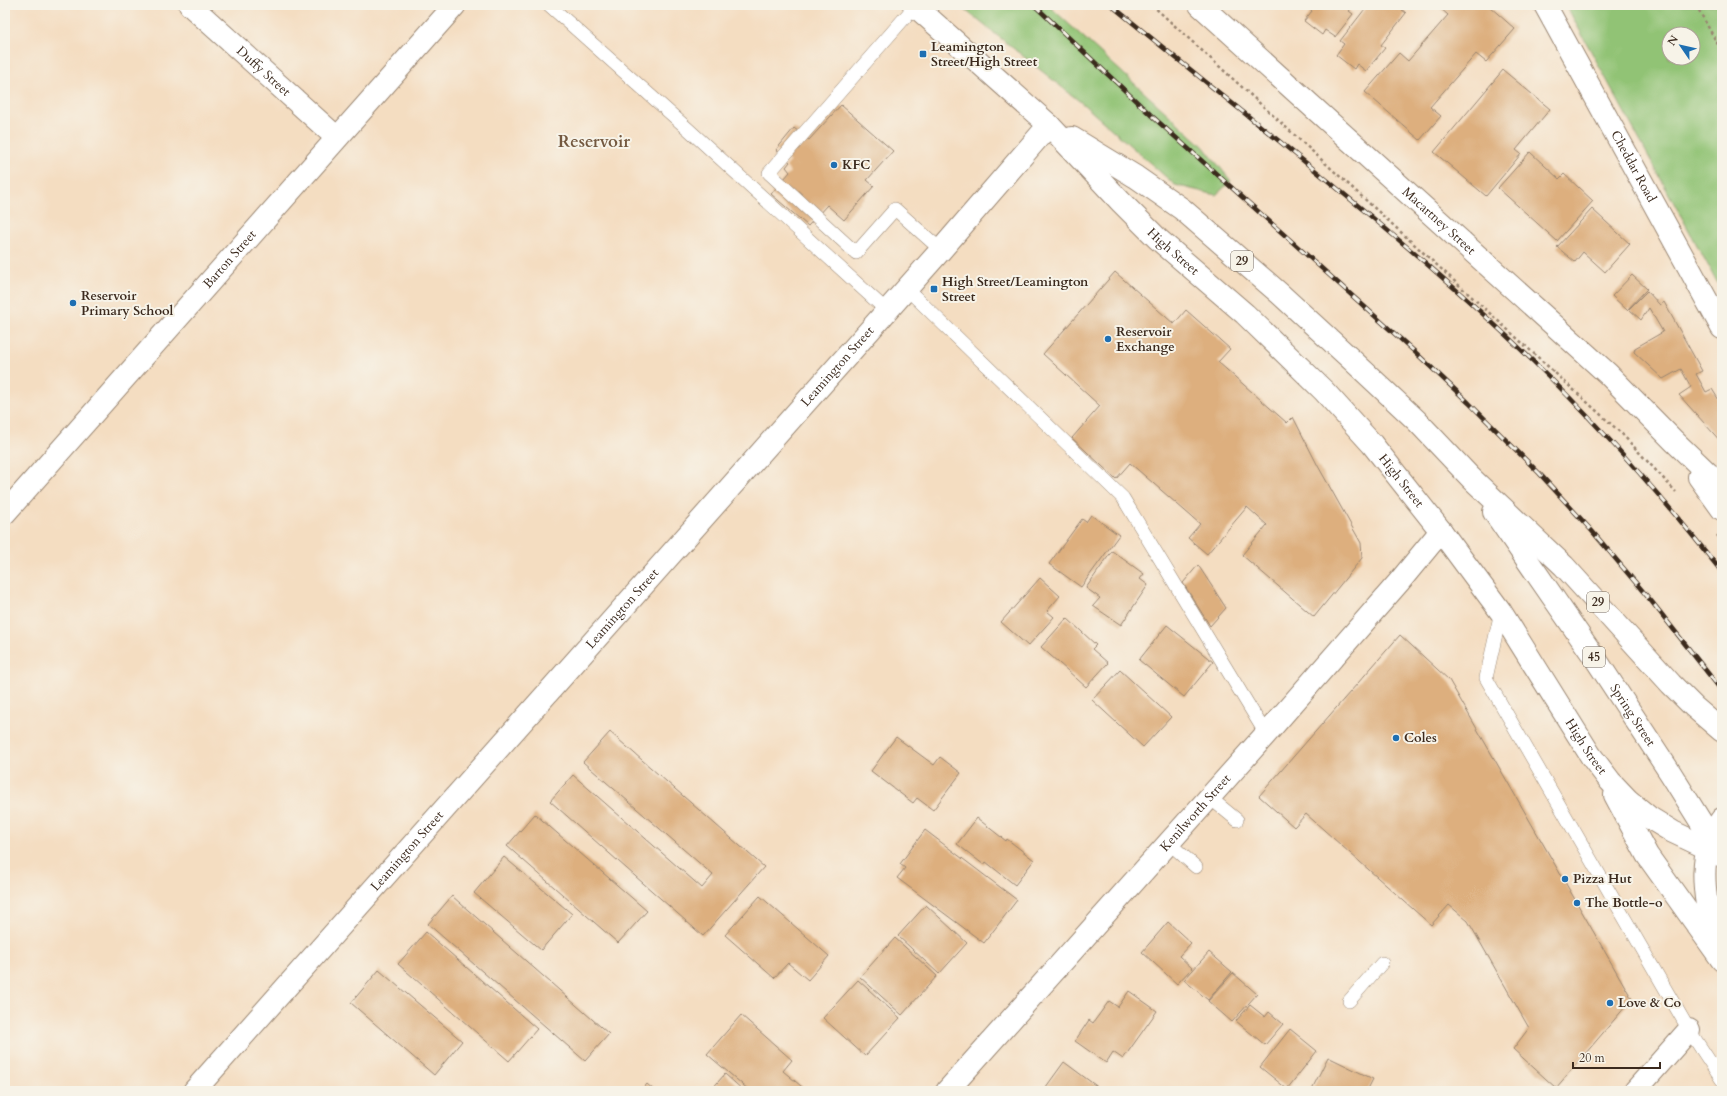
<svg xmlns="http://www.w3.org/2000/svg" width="1727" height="1096" font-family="Cardo,serif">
<rect width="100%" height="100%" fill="#f7f3e8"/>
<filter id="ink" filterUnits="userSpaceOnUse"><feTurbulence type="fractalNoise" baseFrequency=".025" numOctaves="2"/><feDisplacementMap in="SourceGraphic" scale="8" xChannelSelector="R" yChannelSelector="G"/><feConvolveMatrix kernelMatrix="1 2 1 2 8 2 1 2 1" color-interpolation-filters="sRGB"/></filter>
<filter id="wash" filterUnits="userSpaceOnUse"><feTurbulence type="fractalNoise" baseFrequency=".012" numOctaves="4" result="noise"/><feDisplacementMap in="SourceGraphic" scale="16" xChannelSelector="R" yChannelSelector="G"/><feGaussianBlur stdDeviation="0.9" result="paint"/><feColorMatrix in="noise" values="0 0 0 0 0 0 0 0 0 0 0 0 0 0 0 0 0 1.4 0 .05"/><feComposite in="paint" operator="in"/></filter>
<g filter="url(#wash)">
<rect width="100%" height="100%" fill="#f4ddc1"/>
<path fill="#91c374" stroke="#667649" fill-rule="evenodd" d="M959 5H1048L1203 146 1231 181 1216 195 1175 185 1083 104Z
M1566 5H1722V291L1586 42ZM1669 34H1693V58H1669Z"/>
<g id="blocks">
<path fill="#ddaf7e" d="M1310 5H1354L1349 11 1353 14 1335 37 1325 30 1322 35 1304 21 1312 11 1308 7Z
M1368 5H1396L1406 13 1381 45 1385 48 1366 71 1357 64 1354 69 1336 55 1344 44 1340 41Z
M1441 5H1490L1489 6 1515 29 1486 62 1476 54 1430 107 1441 116 1420 140 1365 92 1399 53 1408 61 1448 15 1439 7Z
M1503 70 1550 109 1516 150 1521 154 1486 196 1434 152Z
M841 105 893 151 867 180 874 186 844 220 827 205 808 226 771 194 790 172 786 167 790 162 776 150 794 128 809 140Z
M1530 152 1559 179 1564 174 1593 201 1557 241 1498 188Z
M1592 209 1630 244 1605 272 1583 252 1575 262 1557 247Z
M1115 272 1174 324 1186 310 1230 349 1218 362 1287 423 1293 417 1318 466 1361 543 1362 558 1314 617 1242 555 1267 525 1247 507 1207 554 1188 538 1200 524 1130 463 1116 479 1072 438 1100 406 1043 354Z
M1632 275 1647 289 1627 310 1612 296Z
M1647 291 1660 305 1664 302 1702 371 1696 374 1706 392 1712 389 1722 405V443L1679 395 1691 387 1681 369 1663 379 1634 352 1635 348 1663 332 1649 308 1641 320 1629 309Z
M1091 515 1119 535 1081 587 1049 564 1082 519 1086 522Z
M1112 551 1144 574 1140 579 1148 585 1121 625 1093 606 1100 598 1086 588Z
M1198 565 1226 608 1210 626 1183 583Z
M1040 578 1060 596 1047 611 1054 617 1028 646 1001 622Z
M1067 618 1096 645 1092 649 1108 663 1086 687 1041 647Z
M1167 625 1213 662 1184 697 1139 660Z
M1400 635 1449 680 1632 999 1556 1088 1513 1049 1529 1028 1468 921 1449 905 1431 925 1306 814 1294 827 1259 796Z
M1120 670 1171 717 1143 747 1092 700Z
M610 732 764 867 703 936 550 801 573 775 702 888 713 875 583 762Z
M896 737 934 765 940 757 961 773 933 810 917 798 913 803 871 771Z
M535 814 647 911 618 943 507 846Z
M977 818 1006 841 1007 839 1034 860 1015 885 986 862 984 865 957 844Z
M925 830 1017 900 984 943 897 878 905 868 900 864Z
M504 857 572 914 541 950 474 893Z
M452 896 609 1034 585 1061 428 924Z
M760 896 829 956 808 980 788 963 774 978 725 935Z
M926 905 967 943 939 974 898 936Z
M1168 922 1191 943 1179 956 1192 968 1177 984 1142 952Z
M426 932 537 1029 509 1061 398 964Z
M895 938 937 976 902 1015 860 977Z
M1209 952 1232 972 1208 1000 1184 980Z
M379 970 462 1041 434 1075 351 1003Z
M1233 973 1257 994 1232 1022 1208 1001Z
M858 980 900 1018 865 1056 823 1018Z
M1129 991 1157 1011 1123 1059 1113 1052 1106 1063 1075 1041 1089 1020 1093 1023 1109 1001 1118 1007Z
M1250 1005 1265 1017 1269 1012 1283 1024 1265 1045 1236 1021Z
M741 1015 792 1060 783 1071 807 1091H750L707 1054Z
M1290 1029 1317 1051 1287 1089 1260 1067Z
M1328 1057 1373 1079 1367 1091H1311Z
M1064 1062 1103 1091H1043Z
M725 1074 744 1091H710Z
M647 1084 655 1091H641Z"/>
</g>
</g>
<g filter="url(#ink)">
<use href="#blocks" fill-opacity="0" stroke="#988470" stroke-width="1"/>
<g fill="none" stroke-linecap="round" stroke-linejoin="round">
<defs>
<path id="lane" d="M549 5 688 129 886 310
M915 6 769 173 856 253 895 209 941 250
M906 288 1123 498 1266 734
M1501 612 1486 678 1689 1030 1722 1080
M1209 797 1237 820
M1169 843 1196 867
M1349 1001 1382 963"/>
<g id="street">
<path id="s1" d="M190 5 336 137"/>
<path id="s2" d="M1200 5 1608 374 1674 441 1722 487"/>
<path d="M1699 477 1722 509"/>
<path id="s3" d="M5 513 455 5"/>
<path id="s4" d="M194 1091 941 250 1049 125"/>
<path id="s5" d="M947 1091 1266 734 1399 582 1441 531"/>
<path d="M1635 1091 1689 1030"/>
</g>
<g id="secondary">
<path id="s6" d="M1545 5 1722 328"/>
</g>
<g id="primary">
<path id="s7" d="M914 5 1049 125 1121 202 1158 239 1245 314 1324 391 1372 444 1441 531 1501 612 1591 756 1610 781 1628 800 1650 818 1673 832 1722 855"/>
<path d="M1072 138 1136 177 1182 209 1279 293 1353 361 1416 420 1471 478 1564 566 1671 684 1694 707 1722 731"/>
<path id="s8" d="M1494 512 1597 661 1671 774 1722 856"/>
<path d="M1615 795 1647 855 1722 960"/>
<path d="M1713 941C1706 900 1694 856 1722 819"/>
</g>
</defs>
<use href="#lane" stroke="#988470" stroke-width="14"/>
<use href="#street" stroke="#988470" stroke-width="24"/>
<use href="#secondary" stroke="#988470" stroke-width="24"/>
<use href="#primary" stroke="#988470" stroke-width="24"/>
<path stroke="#988470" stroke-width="2.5" stroke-dasharray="3 3" stroke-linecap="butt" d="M1152 5 1622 434 1676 492
M1696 5 1722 52
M1717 535 1722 541"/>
<use href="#lane" stroke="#fff" stroke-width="13"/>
<use href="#street" stroke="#fff" stroke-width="22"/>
<use href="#secondary" stroke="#fff" stroke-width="22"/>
<use href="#primary" stroke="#fff" stroke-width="22"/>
<defs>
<path id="rail" d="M1034 5 1153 117 1415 352 1469 403 1539 473 1592 531 1652 602 1722 691
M1111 5C1253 122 1402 234 1534 362 1602 428 1664 499 1722 572"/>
</defs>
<use href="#rail" stroke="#3b2a1e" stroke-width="4.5"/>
<use href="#rail" stroke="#f7f3e8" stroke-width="3" stroke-dasharray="9" stroke-linecap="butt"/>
</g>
</g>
<g fill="#1f6fb2" stroke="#f7f3e8" stroke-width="1.5">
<rect x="919" y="50" width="8" height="8" rx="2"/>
<circle cx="834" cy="165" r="4"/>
<rect x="930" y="285" width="8" height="8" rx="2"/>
<circle cx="73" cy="303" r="4"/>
<circle cx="1108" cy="339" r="4"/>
<circle cx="1396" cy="738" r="4"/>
<circle cx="1565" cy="879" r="4"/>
<circle cx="1577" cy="903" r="4"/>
<circle cx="1610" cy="1003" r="4"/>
</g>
<g text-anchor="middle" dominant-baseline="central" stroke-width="4" stroke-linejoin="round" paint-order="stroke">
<g fill="#f7f3e8" stroke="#73665b" stroke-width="1">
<rect x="1231" y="251" width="22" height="20" rx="3"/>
<rect x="1587" y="592" width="22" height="20" rx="3"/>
<rect x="1583" y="647" width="22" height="20" rx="3"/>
</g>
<g font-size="12" font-weight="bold" fill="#3b2a1e">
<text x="1242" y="261">29</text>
<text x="1598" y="602">29</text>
<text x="1594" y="657">45</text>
</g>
<g font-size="13" font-weight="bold" fill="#3b2a1e" stroke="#f7f3e8" text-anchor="start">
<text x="931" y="47">Leamington<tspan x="931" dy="15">Street/High Street</tspan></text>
<text x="842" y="165">KFC</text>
<text x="942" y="282">High Street/Leamington<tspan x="942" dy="15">Street</tspan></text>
<text x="81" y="296">Reservoir<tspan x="81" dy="15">Primary School</tspan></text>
<text x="1116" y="332">Reservoir<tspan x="1116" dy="15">Exchange</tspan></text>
<text x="1404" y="738">Coles</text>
<text x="1573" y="879">Pizza Hut</text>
<text x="1585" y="903">The Bottle-o</text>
<text x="1618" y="1003">Love &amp; Co</text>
</g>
<g font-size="13" fill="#3b2a1e" stroke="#f7f3e8">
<text stroke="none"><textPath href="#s1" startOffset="99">Duffy Street</textPath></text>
<text stroke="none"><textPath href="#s6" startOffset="184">Cheddar Road</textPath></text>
<text stroke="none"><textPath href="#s2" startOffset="322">Macartney Street</textPath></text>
<text stroke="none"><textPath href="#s7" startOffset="358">High Street</textPath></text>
<text stroke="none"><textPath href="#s3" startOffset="339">Barton Street</textPath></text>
<text stroke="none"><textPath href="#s4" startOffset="969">Leamington Street</textPath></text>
<text stroke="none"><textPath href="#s7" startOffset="682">High Street</textPath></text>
<text stroke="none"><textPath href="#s4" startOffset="645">Leamington Street</textPath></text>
<text stroke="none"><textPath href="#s8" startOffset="246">Spring Street</textPath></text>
<text stroke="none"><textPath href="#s7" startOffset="1006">High Street</textPath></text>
<text stroke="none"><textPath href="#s5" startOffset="373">Kenilworth Street</textPath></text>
<text stroke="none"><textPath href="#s4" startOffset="321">Leamington Street</textPath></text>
</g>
<g font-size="17" font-weight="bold" fill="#745940" stroke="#f7f3e8">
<text x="594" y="141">Reservoir</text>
</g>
</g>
<rect width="1727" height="1096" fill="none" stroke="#f7f3e8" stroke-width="20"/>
<g transform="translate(1681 46) rotate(304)"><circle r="19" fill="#f7f3e8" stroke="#aca397"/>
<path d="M0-3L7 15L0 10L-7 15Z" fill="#1f6fb2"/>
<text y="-6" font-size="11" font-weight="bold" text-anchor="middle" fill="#3b2a1e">N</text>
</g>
<path d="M1573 1062v6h87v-6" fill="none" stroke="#3b2a1e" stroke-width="2"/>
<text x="1579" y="1062" font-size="12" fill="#3b2a1e" stroke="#f7f3e8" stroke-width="3" paint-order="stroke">20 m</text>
</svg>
